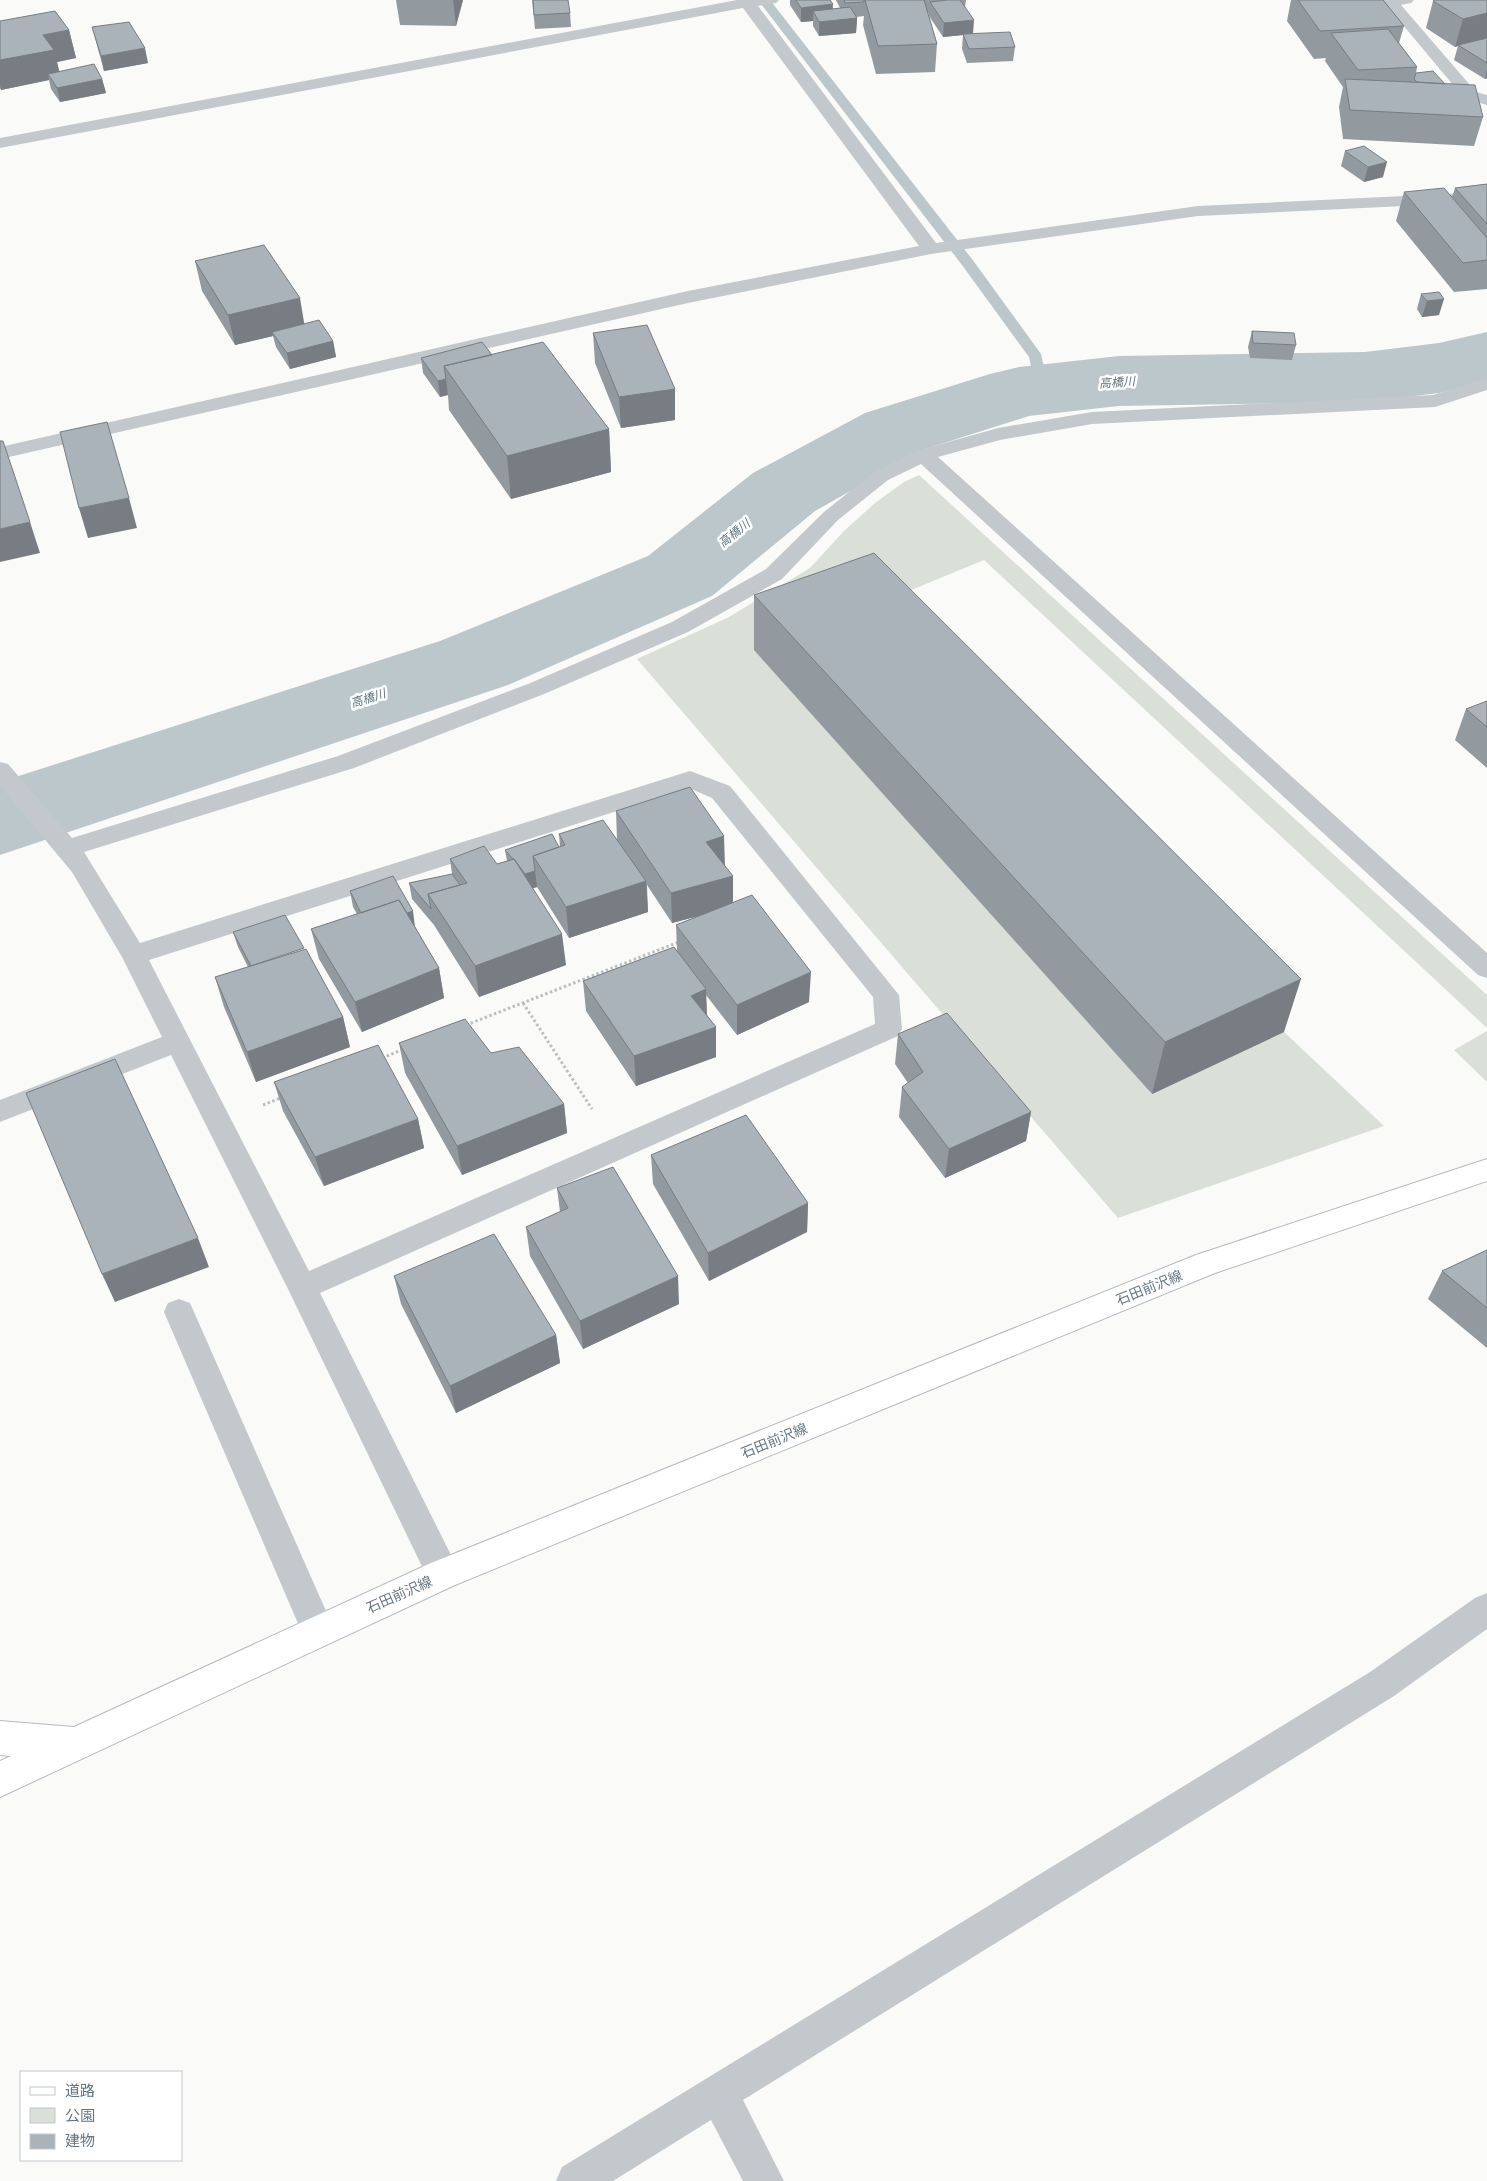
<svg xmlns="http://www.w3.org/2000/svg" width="1487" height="2181" font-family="Manrope,'Noto Sans JP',sans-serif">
<rect width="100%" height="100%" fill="#fafaf8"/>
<path fill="#dadfd7" d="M919 475 1487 995V1028L984 560 870 607 1151 1094 1284 1032 1384 1126 1118 1218 637 659 729 617 810 568 844 531 875 503 904 482Z
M1487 1031V1082L1454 1050Z"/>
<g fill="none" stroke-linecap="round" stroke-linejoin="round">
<path fill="#bbc7cb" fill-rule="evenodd" d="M758 0H770L972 259 1041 354 1049 390 1047 393H1037L1029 357 962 265Z"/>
<path fill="#bbc7cb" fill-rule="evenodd" d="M1487 332V381L1439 393 1365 402 1119 406 1029 416 925 449 815 511 712 596 508 685 0 855V782L440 641 648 556 753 473 865 413 990 374 1019 367 1119 356 1365 352 1439 343Z"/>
<defs>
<path id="secondary" d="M1487 1159V1181L1215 1273 455 1585 0 1797V1761L11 1756 0 1755V1721L74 1727 431 1563 1196 1255Z"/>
</defs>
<use href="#secondary" stroke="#b3babf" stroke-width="2"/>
<path stroke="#bbbfc2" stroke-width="3" stroke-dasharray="2.5 2.5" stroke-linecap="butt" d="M523 1003 592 1109
M466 1025 679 942
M382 1058 404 1049
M263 1105 283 1097"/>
<path fill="#c3c8cc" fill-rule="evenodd" d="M737 0H779L776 3 758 6 936 243 1198 206 1487 192V202L1198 216 931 254 688 303 0 459V447L688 291 919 246 743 8 0 148V138Z
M1382 0H1414L1411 3 1401 5 1476 92 1487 95V105L1464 98Z
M1487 378V390L1435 407 1092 424 1000 440 938 457 1487 953V978L1478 975 921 464 888 480 838 520 782 579 688 632 544 694 354 768 84 852 140 943 690 771 730 786 899 995 902 1029 898 1036 320 1293 455 1563 459 1574 455 1585 443 1589 431 1585 289 1291 171 1055 0 1122V1100L162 1037 122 957 72 872 0 786V762L8 764 72 838 338 756 528 684 672 622 766 569 824 512 874 472 916 451 998 428 1092 412 1433 395ZM689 788 712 798 873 997 875 1024 309 1271 149 960Z
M179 1299 190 1303 194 1312 330 1620 335 1631 330 1642 318 1647 306 1642 164 1312 168 1303Z
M1487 1593V1629L1394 1696 743 2100 784 2181H743L711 2120 613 2181H556L562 2167 1370 1672 1475 1598Z"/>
<use href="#secondary" fill="#fff" fill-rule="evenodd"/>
</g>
<path fill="#929a9f" d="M396 0H463L456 26 400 25Z
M532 0 570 13 571 27 535 29Z
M790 0H830L833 9 840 8 836 0H966L965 8 973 34 1015 47 1013 61 967 63 962 49 963 35 943 37 929 16V13H928L937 44 935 72 876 74 863 25 864 16 856 17 857 18 856 33 819 36 813 26V21L801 22 790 5Z
M1291 0H1383L1404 26 1399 43 1417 67 1416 73 1445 84 1483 117 1474 146 1343 139 1339 107 1343 87 1325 61 1326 58 1314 59 1287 21Z
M1487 0V78L1485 79 1454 60 1458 46 1455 47 1426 28 1433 1Z
M0 21 69 30 76 58 57 62 59 71 102 79 106 93 60 102 51 89 49 80 1 90 0 88Z
M92 27 148 63 104 71Z
M1345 151 1383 177 1364 182 1341 166Z
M1487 184V289L1454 292 1396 221 1404 192 1452 197 1455 188Z
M195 261 333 341 336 357 290 369 276 347 273 336 235 345 202 291Z
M1421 294 1439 315 1422 317 1417 309Z
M1252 331 1296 345 1292 360 1250 358 1248 347Z
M593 333 675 389V420L621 428 595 363Z
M492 355 609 429 611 472 511 499 449 410 448 395 440 397 423 373 421 358Z
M754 595 1284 1032 1152 1094 754 650Z
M1487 701V768L1455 740 1466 709Z
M616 811 724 836V866L733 876V902L809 1002 737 1035 706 995 707 1015 716 1027V1057L636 1086 586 1011 583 981 677 950 676 925 698 916 672 923 647 885 648 912 569 938 537 887 533 888 566 965 479 997 434 925 412 899 409 883 452 874 450 859 497 864 507 861 505 850 559 847H560L559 834 617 840Z
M350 891 415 927 439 968 444 998 362 1032 319 959 311 929 357 914 353 907Z
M233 932 343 1017 350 1047 256 1082 224 1007 215 977 248 967 238 947Z
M898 1034 1031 1112 1026 1141 945 1178 899 1117 902 1087 908 1083 895 1064Z
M399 1043 491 1053 564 1104 567 1133 462 1175 405 1073Z
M274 1082 418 1119 424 1148 324 1186 283 1111Z
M651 1155 808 1203 807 1232 709 1281 653 1184Z
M557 1188 679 1304 583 1349 530 1256 526 1227 560 1212Z
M1487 1250V1348L1428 1299 1442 1271Z
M394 1276 556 1335 560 1363 456 1413 401 1304Z"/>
<path fill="#777d82" d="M453 0H463L456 26Z
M833 4 832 19 813 11V21L801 22V8Z
M1487 13V39L1458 45V46L1455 47 1463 19Z
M857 18 856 33 819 36V22Z
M974 20 973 34 943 37 944 23Z
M69 30 76 58 57 62 61 78 48 74 49 80 1 90 0 85V60L43 35Z
M145 48 148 63 104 71 101 56Z
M1487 70V78L1485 79Z
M102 79 106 93 60 102 57 88Z
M1387 162 1383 177 1364 182 1368 167Z
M300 298 305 328 272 332 273 336 235 345 228 315Z
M1444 299 1439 315 1422 317 1427 301Z
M333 341 336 357 290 369 287 353Z
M446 379 448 395 440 397 438 381Z
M675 389V420L621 428 619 397Z
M609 429 611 472 511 499 507 456Z
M129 498 137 528 88 538 79 508Z
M30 522 40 553 0 562V529Z
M724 836 725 867 706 842Z
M535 871 537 887 527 890 525 874Z
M733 876V907L672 923 671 893Z
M646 881 648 912 569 938 566 907Z
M413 911 415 927 371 942 368 926Z
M562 934 566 965 479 997 475 966Z
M439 968 444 998 362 1032 355 1002Z
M811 972 809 1002 737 1035V1005Z
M1301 979 1284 1032 1152 1094 1165 1042Z
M706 989 707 1019 691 996Z
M343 1017 350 1047 256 1082 247 1052Z
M716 1027V1057L636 1086 634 1056Z
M564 1104 567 1133 462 1175 457 1146Z
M1031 1112 1026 1141 945 1178 949 1149Z
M418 1119 424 1148 324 1186 315 1157Z
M808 1203 807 1232 709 1281 708 1253Z
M198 1238 209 1267 115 1302 102 1274Z
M678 1276 679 1304 583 1349 580 1321Z
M556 1335 560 1363 456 1413 450 1386Z"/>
<path fill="#aab3b9" stroke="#777d82" d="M533 0H568L570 13 534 15Z
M796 0H830L833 4 801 8Z
M844 0H864V2L845 3Z
M865 0H924L937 44 878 46Z
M948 0H960L974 20 944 23 930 2Z
M1298 0H1383L1404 26 1320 31Z
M1435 0H1487V13L1463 19 1433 1Z
M850 7 857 18 819 22 813 11Z
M55 11 69 30 43 35 54 50 0 60V21Z
M129 22 145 48 101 56 92 27Z
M1388 29 1417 67 1358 70 1331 33Z
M1010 32 1015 47 969 49 963 34Z
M1487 38V63L1458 45Z
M94 64 102 79 57 88 48 74Z
M1433 71 1445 84 1417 82 1414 79 1416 73Z
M1345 79 1475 85 1483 117 1350 110Z
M1364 146 1387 162 1368 167 1345 151Z
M1487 184V224L1455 188Z
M1444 188 1487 238V260L1463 263 1404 192Z
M264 245 300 298 228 315 195 261Z
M1439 292 1444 299 1427 301 1421 294Z
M319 320 333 341 287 353 272 332Z
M647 325 675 389 619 397 593 333Z
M1252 331 1294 333 1296 345 1253 343Z
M482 342 492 355 444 366 446 379 438 381 421 358Z
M543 342 609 429 507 456 444 366Z
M107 422 129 498 79 508 60 432Z
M0 441H3L30 522 0 529Z
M874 553 1301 979 1165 1042 754 595Z
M1487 701V727L1466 709Z
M690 787 724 836 706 842 733 876 671 893 616 811Z
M603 820 646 881 566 907 533 856 565 845 559 834Z
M552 834 559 847 533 856 535 871 525 874 514 859H513L505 850Z
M484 846 497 864 514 859 562 934 475 966 428 894 467 883 450 859Z
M452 874 460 885 428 894 431 909 409 883Z
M393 876 413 911 407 913 399 900 361 913 350 891Z
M752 895 811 972 737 1005 676 925Z
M399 900 439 968 355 1002 311 929Z
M285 915 304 948 251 966 233 932Z
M674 947 706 989 691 996 716 1027 634 1056 583 981Z
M306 949 343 1017 247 1052 215 977Z
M947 1013 1031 1112 949 1149 902 1087 923 1072 898 1034Z
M465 1019 491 1053 519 1047 564 1104 457 1146 399 1043Z
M378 1045 418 1119 315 1157 274 1082Z
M115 1059 198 1238 102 1274 26 1093Z
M746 1115 808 1203 708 1253 651 1155Z
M613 1167 678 1276 580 1321 526 1227 568 1208 557 1188Z
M494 1234 556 1335 450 1386 394 1276Z
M1487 1250V1308L1442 1271Z"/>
<g text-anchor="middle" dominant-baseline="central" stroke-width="5" stroke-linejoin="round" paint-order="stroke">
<g font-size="12" font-style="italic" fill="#60757c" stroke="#fff">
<text transform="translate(1117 382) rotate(-4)">高橋川</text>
<text transform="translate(734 533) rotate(-39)">高橋川</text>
<text transform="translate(368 698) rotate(-18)">高橋川</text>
</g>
<g font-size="14" fill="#657683" stroke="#fff">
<text transform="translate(1149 1287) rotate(-22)">石田前沢線</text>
<text transform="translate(774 1440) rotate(-22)">石田前沢線</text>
<text transform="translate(399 1594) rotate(-24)">石田前沢線</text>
</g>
</g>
<rect x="20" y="2071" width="162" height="90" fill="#ffffff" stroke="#c1c8cd"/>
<rect x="30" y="2087" width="25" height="8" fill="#ffffff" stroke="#c1c8cd"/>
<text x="65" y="2096" font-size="15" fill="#657683">道路</text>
<rect x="30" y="2108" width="25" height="15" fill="#dadfd7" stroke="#c1c8cd"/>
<text x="65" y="2121" font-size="15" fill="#657683">公園</text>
<rect x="30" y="2134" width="25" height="15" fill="#aab3b9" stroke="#c1c8cd"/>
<text x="65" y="2146" font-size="15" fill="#657683">建物</text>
</svg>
